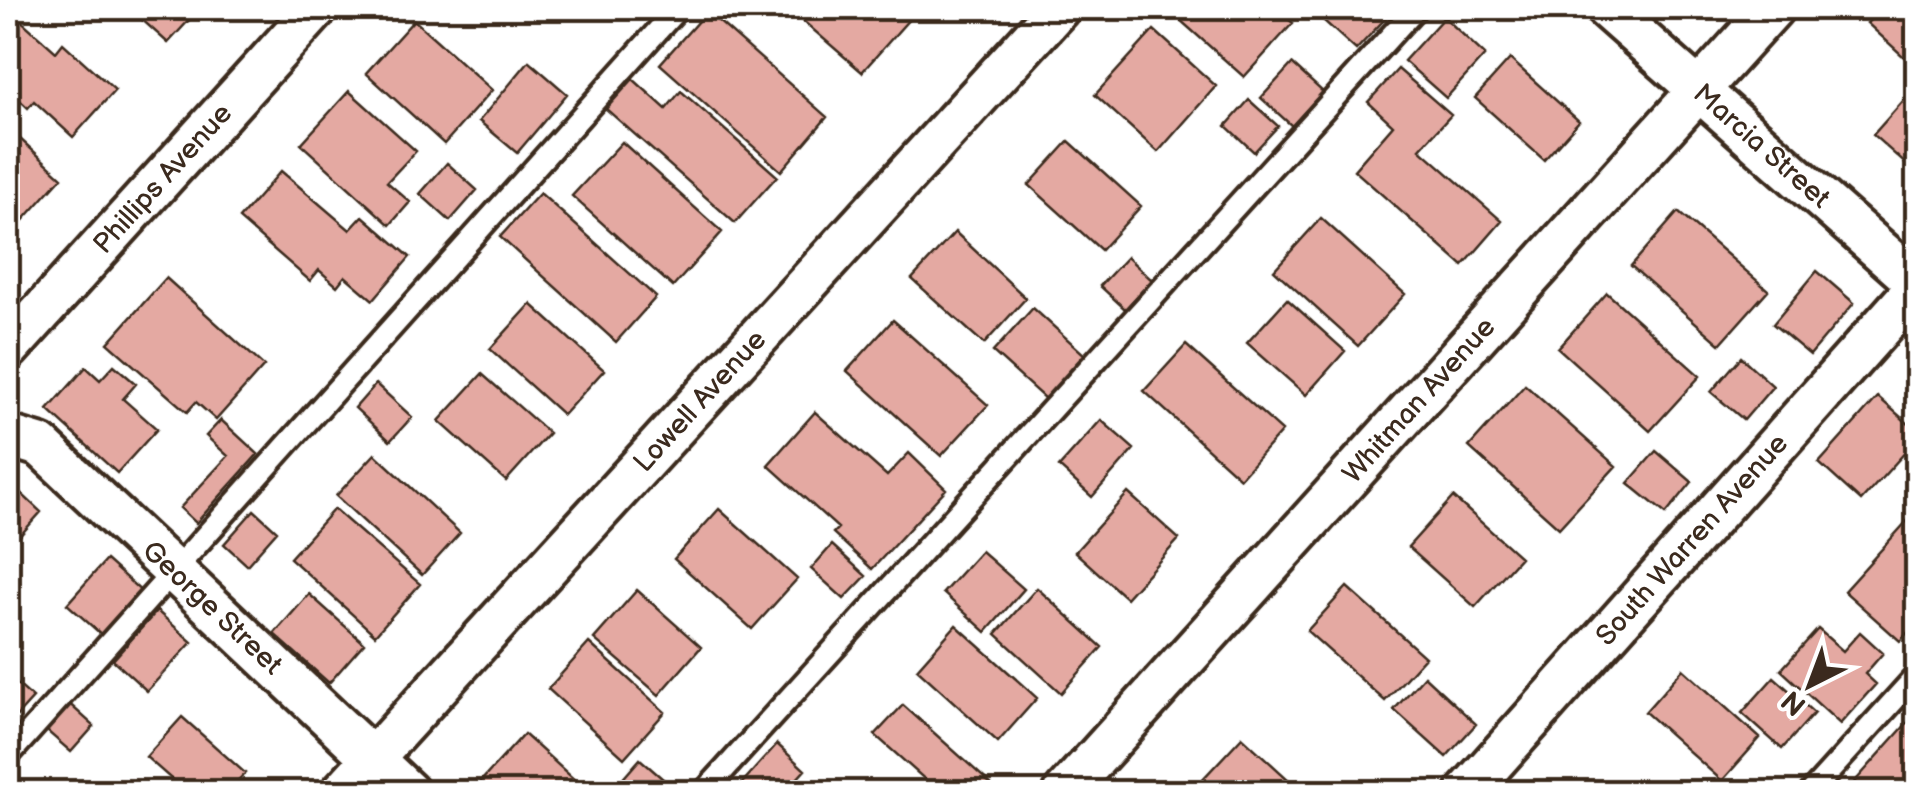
<svg xmlns="http://www.w3.org/2000/svg" width="1925" height="800" font-family="'Balsamiq Sans',sans-serif">
<rect width="100%" height="100%" fill="#fff"/>
<filter id="ink" filterUnits="userSpaceOnUse"><feTurbulence type="fractalNoise" baseFrequency=".01" numOctaves="2"/><feDisplacementMap in="SourceGraphic" scale="20" xChannelSelector="R" yChannelSelector="G"/><feConvolveMatrix kernelMatrix="1 2 1 2 8 2 1 2 1" color-interpolation-filters="sRGB"/></filter>
<g filter="url(#ink)">
<path fill="#e4a9a2" stroke="#3b2a1e" stroke-width="2.5" d="M8 8H28L18 18 56 52 63 43 115 90 73 137 34 101 28 108 8 89Z
M129 8H200L168 43Z
M788 8H919L862 72Z
M1172 8H1275L1293 23 1244 77 1170 11Z
M1316 8H1395L1356 50 1313 11Z
M1882 8H1918L1916 68 1867 23Z
M707 11 827 117 781 171 660 64Z
M1444 17 1485 55 1446 98 1404 61Z
M414 20 492 90 444 144 366 73Z
M1154 30 1216 86 1158 152 1095 95Z
M1510 59 1579 121 1544 160 1475 98Z
M529 61 567 94 517 153 479 121Z
M1292 64 1323 92 1292 126 1261 98Z
M1398 69 1451 115 1420 149 1502 221 1463 266 1354 170 1393 125 1368 102Z
M633 79 666 109 681 91 777 176 735 223 606 109Z
M349 91 416 151 387 182 410 202 390 225 301 144Z
M1912 91 1918 96V175L1873 135Z
M1249 100 1278 126 1254 152 1226 126Z
M8 128 62 177 19 225 8 214Z
M1069 141 1141 206 1101 250 1029 185Z
M622 142 722 232 673 287 572 196Z
M447 163 477 190 450 221 420 194Z
M281 171 350 230 363 216 410 257 373 300 345 276 337 286 319 270 310 281 239 219Z
M540 193 656 297 616 342 500 237Z
M1678 212 1768 290 1720 344 1631 266Z
M1321 218 1405 294 1358 346 1274 270Z
M955 232 1026 298 984 344 912 279Z
M1127 257 1152 280 1125 309 1100 286Z
M1817 271 1854 303 1810 355 1773 324Z
M166 278 264 366 216 420 196 402 187 412 108 343Z
M1607 293 1700 376 1650 431 1558 348Z
M1287 299 1345 351 1306 395 1247 343Z
M531 304 604 370 563 415 490 349Z
M1033 308 1085 355 1045 399 993 352Z
M893 320 988 405 941 456 847 371Z
M1186 345 1282 431 1240 478 1144 391Z
M1741 357 1773 386 1744 420 1711 392Z
M114 365 136 384 123 399 157 429 117 473 48 410 86 367 100 380Z
M482 374 549 433 506 481 439 421Z
M376 384 412 417 390 441 355 408Z
M1525 385 1616 466 1559 528 1469 447Z
M1878 397 1918 432V438L1861 501 1819 463Z
M815 412 887 476 909 453 946 489 872 569 833 533 838 528 768 465Z
M221 420 258 454 196 523 180 508 228 456 206 436Z
M1101 420 1134 449 1092 497 1059 467Z
M1656 451 1692 482 1666 514 1628 483Z
M375 454 460 533 422 575 336 496Z
M8 481 41 512 8 549Z
M1128 493 1179 539 1126 598 1075 552Z
M1453 497 1520 557 1475 607 1408 547Z
M334 509 420 584 375 635 290 558Z
M719 509 797 579 752 629 674 559Z
M1918 509V621L1900 641 1844 591Z
M254 510 277 531 247 565 224 544Z
M832 545 866 576 844 599 811 569Z
M981 551 1024 589 986 632 943 593Z
M106 560 142 592 103 636 67 604Z
M1347 587 1425 657 1385 701 1307 631Z
M1037 588 1102 647 1061 693 996 634Z
M637 590 701 647 659 695 594 639Z
M309 594 364 643 329 683 274 634Z
M157 611 192 642 147 691 113 660Z
M956 625 1037 698 998 742 917 669Z
M1818 629 1843 651 1860 632 1883 653 1865 674 1876 684 1840 724 1781 670Z
M589 643 665 712 624 758 548 689Z
M1683 669 1760 738 1722 781 1645 712Z
M8 676 33 698 14 719 8 713Z
M1424 676 1476 724 1446 757 1394 710Z
M1774 677 1814 713 1782 749 1742 713Z
M64 699 94 726 71 752 40 725Z
M903 705 991 784 984 792H939L875 735Z
M1918 711V792H1854L1849 788Z
M182 717 245 773 227 792H186L146 757Z
M524 734 588 792H471Z
M1242 737 1302 792H1214L1201 781Z
M777 744 805 770 785 792H734Z
M640 759 678 792H616L613 790Z"/>
<g fill="none" stroke-linecap="round" stroke-linejoin="round">
<defs>
<path id="service" d="M8 756 678 8
M704 792 1416 8
M1811 792 1918 674"/>
<g id="minor">
<path id="s1" d="M1606 8 1918 284"/>
<path id="s2" d="M8 349 317 8"/>
<path id="s3" d="M8 436 41 446 408 792"/>
<path id="s4" d="M342 792 1059 8"/>
<path id="s5" d="M1065 792 1773 8"/>
<path id="s6" d="M1467 792 1918 286"/>
</g>
</defs>
<use href="#service" stroke="#3b2a1e" stroke-width="28"/>
<use href="#minor" stroke="#3b2a1e" stroke-width="48"/>
<use href="#service" stroke="#fff" stroke-width="20"/>
<use href="#minor" stroke="#fff" stroke-width="40"/>
</g>
</g>
<g text-anchor="middle" dominant-baseline="central" stroke-width="10" stroke-linejoin="round" paint-order="stroke">
<g font-size="28" fill="#3b2a1e" stroke="#fff">
<text stroke="none"><textPath href="#s1" startOffset="208">Marcia Street</textPath></text>
<text stroke="none"><textPath href="#s2" startOffset="230">Phillips Avenue</textPath></text>
<text stroke="none"><textPath href="#s4" startOffset="530">Lowell Avenue</textPath></text>
<text stroke="none"><textPath href="#s5" startOffset="528">Whitman Avenue</textPath></text>
<text stroke="none"><textPath href="#s6" startOffset="338">South Warren Avenue</textPath></text>
<text stroke="none"><textPath href="#s3" startOffset="270">George Street</textPath></text>
</g>
</g>
<rect width="1925" height="800" fill="none" stroke="#fff" stroke-width="40"/>
<rect x="20" y="20" width="1885" height="760" fill="none" stroke="#3b2a1e" stroke-width="4" filter="url(#ink)"/>
<g transform="translate(1810 685) rotate(222)" stroke="#ffffff" stroke-width="8" paint-order="stroke">
<path d="M0-8L18 38L0 25L-18 38Z" fill="#3b2a1e"/>
<text y="-15" font-size="28" font-weight="bold" text-anchor="middle" fill="#3b2a1e">N</text>
</g>
</svg>
